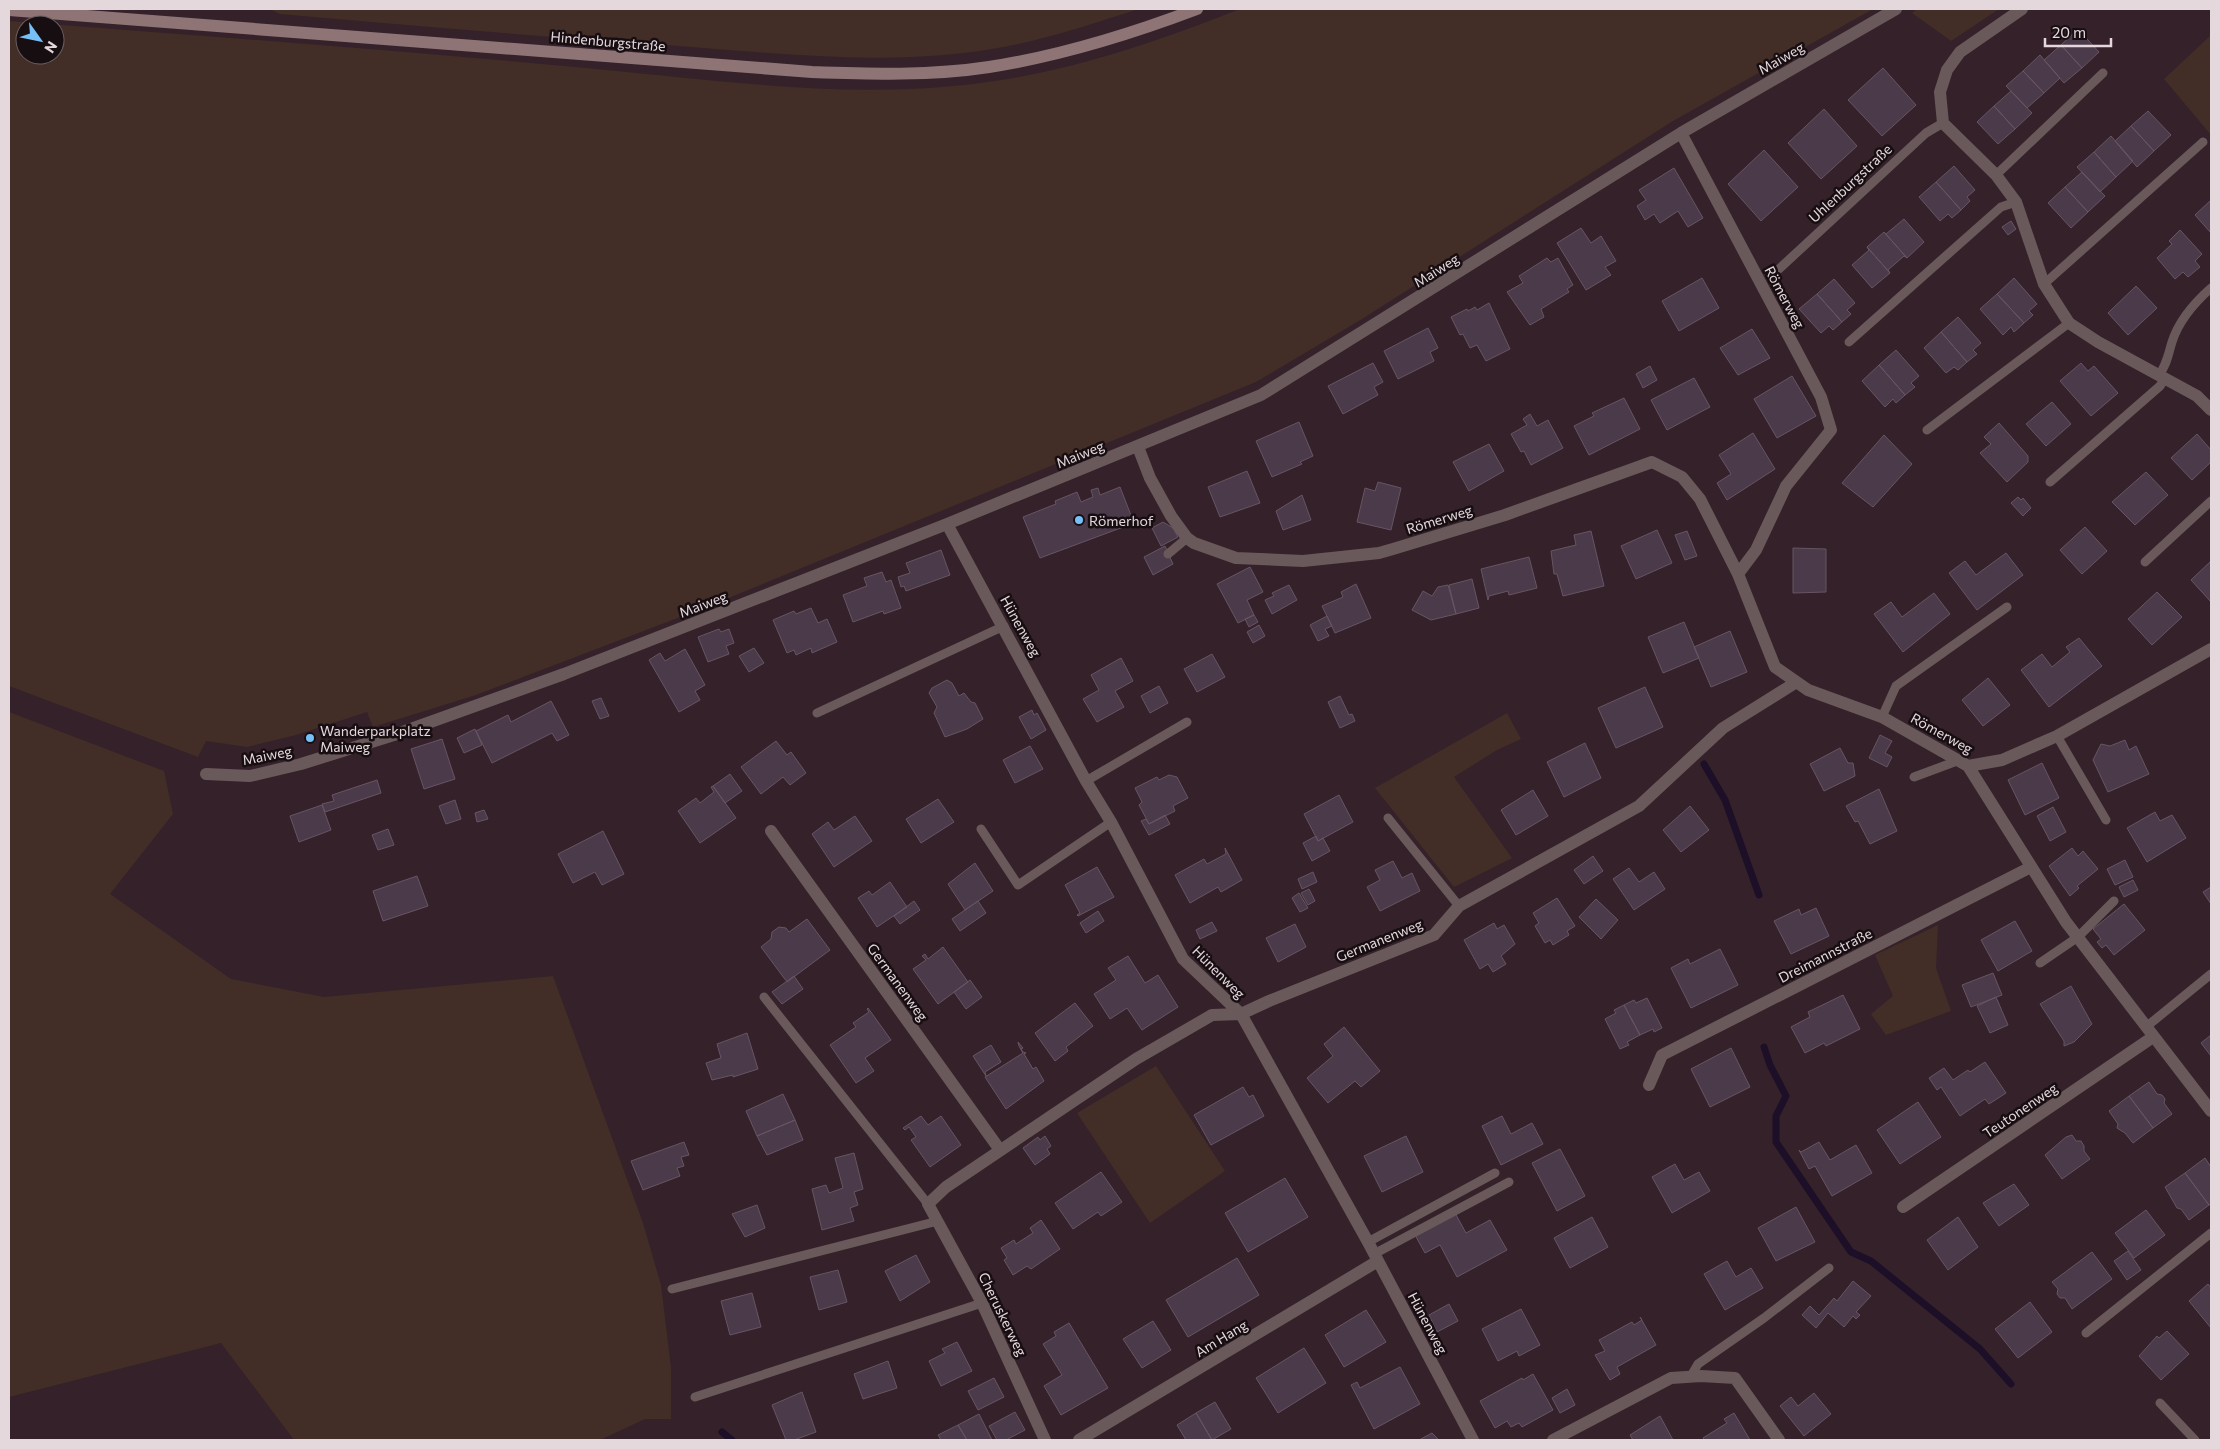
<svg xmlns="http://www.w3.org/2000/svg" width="2220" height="1449" font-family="Commissioner,sans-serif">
<rect width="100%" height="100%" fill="#35212a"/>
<path fill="#432d27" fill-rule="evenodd" d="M270 9H1139C1091 24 1042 41 992 49 889 66 783 54 679 46 546 37 413 26 280 14Z
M1240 9H1873L1673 121 1362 319 1256 382 709 606 476 695 373 727 367 712 296 735 247 747 206 741 198 757 9 686V21C194 35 379 49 564 66 704 78 848 102 988 82 1075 70 1159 41 1240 9ZM25 25H55V55H25Z
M1917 9H1999L1951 41 1912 13Z
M2211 35V135L2164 79Z
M9 712 164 771 173 814 110 894 231 979 324 997 553 976 643 1223 661 1285 671 1368V1419H645L600 1440H294L221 1343 9 1397Z
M1507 713 1521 739 1497 750 1454 777 1512 858 1454 887 1375 788Z
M1938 925 1936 968 1951 1011 1886 1035 1871 1014 1893 996 1875 955Z
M1156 1066 1225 1171 1150 1223 1077 1113Z"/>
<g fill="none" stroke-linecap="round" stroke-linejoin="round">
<path stroke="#1c0f27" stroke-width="7" d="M1704 764 1725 800 1759 895
M1764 1047 1770 1065 1786 1096 1776 1116V1142L1851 1252 1871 1261 1980 1349 2011 1384
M722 1432 732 1440"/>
</g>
<path fill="#4b3a49" stroke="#675565" d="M2078 29 2099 52 2082 68 2061 45Z
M2061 45 2082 68 2064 83 2044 60Z
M2040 55 2060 78 2044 93 2023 71Z
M1883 68 1916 105 1882 136 1848 100Z
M2023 71 2044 93 2027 108 2006 86Z
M2011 91 2032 113 2015 129 1994 106Z
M1994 106 2015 129 1998 144 1977 122Z
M1824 109 1857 146 1821 179 1788 143Z
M2148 111 2171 135 2154 151 2131 126Z
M2131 126 2154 151 2137 167 2115 141Z
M2111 136 2133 161 2116 177 2094 152Z
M1764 150 1798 187 1761 221 1728 184Z
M2094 152 2116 177 2100 192 2077 167Z
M1954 166 1975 190 1967 197 1970 201 1961 210 1936 182Z
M1674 168 1703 218 1688 227 1678 211 1660 223 1654 214 1645 220 1637 206 1646 200 1639 190Z
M2082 172 2105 196 2088 212 2065 187Z
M1936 182 1961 210 1952 218 1948 214 1940 221 1919 197Z
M2065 187 2088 212 2071 228 2048 203Z
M2211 200V233L2195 215Z
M1904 219 1924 242 1907 258 1884 232 1886 234Z
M2011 221 2016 229 2008 235 2002 227Z
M1581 228 1591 243 1601 236 1616 261 1605 267 1611 275 1586 290 1557 243Z
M2180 230 2202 254 2195 261 2200 267 2188 277 2183 272 2175 279 2157 258 2172 244 2169 241Z
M1884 232 1907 258 1904 256 1888 270 1890 273 1867 247Z
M1867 247 1890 273 1872 288 1852 265 1869 250Z
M1547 258 1551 262 1558 258 1573 285 1567 289 1569 292 1541 309 1544 317 1530 325 1507 292 1523 283 1519 276Z
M1702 278 1719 308 1679 331 1662 301Z
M2014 278 2037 304 2029 311 2033 315 2024 323 1997 294Z
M1834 279 1855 303 1847 310 1851 314 1842 322 1817 294Z
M2136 286 2157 308 2128 335 2108 313Z
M1817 294 1842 322 1833 330 1829 326 1821 333 1799 309Z
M1997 294 2024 323 2014 332 2011 327 2003 335 1980 309Z
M1489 303 1510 349 1486 361 1477 345 1470 348 1463 334 1460 335 1451 317 1467 309 1468 311 1475 307 1477 310Z
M1958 317 1981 343 1973 350 1977 354 1967 362 1941 332Z
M1428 328 1438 348 1430 352 1434 361 1398 379 1384 351Z
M1752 329 1770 358 1738 375 1720 348Z
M1941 332 1967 362 1958 370 1954 367 1946 373 1924 348Z
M1896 350 1919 376 1911 383 1915 387 1905 395 1879 365Z
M1373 363 1383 382 1374 387 1378 395 1343 414 1328 386Z
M2081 363 2088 371 2094 366 2118 393 2091 416 2060 381Z
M1879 365 1905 395 1896 403 1893 399 1885 407 1862 381Z
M1650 366 1657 380 1643 388 1636 374Z
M1792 376 1816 416 1777 438 1754 399Z
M1694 378 1710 407 1667 430 1651 400Z
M1624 398 1640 429 1589 455 1574 426 1594 416 1592 413Z
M2052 402 2071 424 2046 446 2026 424Z
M1530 414 1537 426 1548 420 1563 448 1531 465 1524 451 1521 452 1511 434 1527 425 1523 419Z
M1299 422 1313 456 1300 462 1302 464 1272 477 1256 441Z
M1999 423 2028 456V462L2007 482 1980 453 1991 444 1984 437Z
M1753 433 1775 469 1727 500 1717 483 1731 474 1719 455Z
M2197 434 2211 450V462L2192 480 2171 458Z
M1884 435 1912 464 1873 507 1842 483Z
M1489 444 1504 471 1469 491 1453 462Z
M1247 471 1260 503 1220 517 1208 487Z
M2146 472 2168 495 2135 525 2112 502Z
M1378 482 1401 488 1391 530 1357 522 1365 488 1375 491Z
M1120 487 1134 523 1040 558 1023 517 1056 504 1055 501 1077 492 1081 502 1093 497 1091 490 1098 488 1100 495Z
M1302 495 1311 520 1283 530 1276 511Z
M2018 497 2021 500 2023 498 2031 508 2023 516 2011 503Z
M1163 522 1173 528 1178 537 1161 546 1152 528Z
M2085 527 2107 551 2082 574 2060 550Z
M1657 530 1672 563 1636 579 1621 546Z
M1591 531 1604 586 1563 596 1557 574H1554L1551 551 1576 545 1574 535Z
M1687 531 1697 556 1685 560 1675 535Z
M1165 546 1173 564 1153 575 1144 557Z
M1793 548 1826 549V592L1793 593Z
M941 550 950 575 906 591 904 586 901 587 898 577 910 573 906 563Z
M2006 553 2023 575 1977 610 1949 573 1965 561 1976 575Z
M1529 557 1537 588 1509 595 1508 591 1489 596 1488 600 1481 569Z
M2211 561V602L2191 580Z
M1250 567 1263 592 1247 600 1254 615 1238 623 1217 584Z
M882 572 886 582 891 580 901 608 884 614 883 611 853 622 843 595 867 586 864 578Z
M1472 579 1479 608 1456 614 1449 585Z
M1356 584 1371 618 1335 633 1322 606 1343 597 1341 592Z
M1289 585 1297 600 1272 614 1265 600 1274 596 1272 593Z
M1448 585 1456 614 1431 620 1412 610 1423 591 1432 596 1438 587Z
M2157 592 2182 617 2152 645 2128 619Z
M1934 593 1950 614 1903 652 1874 614 1891 602 1902 617Z
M811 608 818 623 827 619 837 642 812 653 811 648 796 655 794 650 787 653 773 620 794 611 796 614Z
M1254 615 1258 622 1249 627 1245 619Z
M1327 616 1332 626 1325 629 1329 636 1318 641 1310 625Z
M1684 622 1699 658 1663 673 1648 637Z
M1259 625 1265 636 1253 643 1247 632Z
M719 629 721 632 729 629 734 643 726 646 729 654 708 662 698 637Z
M1730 631 1747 672 1711 687 1694 647Z
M2079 638 2102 666 2049 707 2021 670 2042 654 2052 667 2070 652 2066 647Z
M754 648 764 663 749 672 739 656Z
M685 649 705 685 695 691 700 700 679 712 649 660 660 653 665 661Z
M1212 654 1225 677 1197 692 1184 669Z
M1121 658 1133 681 1115 691 1124 707 1097 722 1083 699 1099 690 1091 675Z
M1988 678 2010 705 1983 726 1962 700Z
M947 680 952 683 959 696 964 693 971 702 975 703 983 719 967 729 945 737 934 713 937 707 929 693 932 688Z
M1159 686 1168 703 1150 713 1141 696Z
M1645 687 1663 727 1616 748 1598 708Z
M1340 696 1349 715 1352 714 1355 721 1340 728 1328 702Z
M601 698 609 716 600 719 592 701Z
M551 701 569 735 557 741 552 733 492 763 476 731 508 715 511 722Z
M1032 710 1034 715 1037 713 1046 730 1031 739 1019 717Z
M475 729 482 745 464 753 457 738Z
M1880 735 1892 741 1885 753 1892 757 1887 767 1869 758Z
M442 739 455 779 424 789 411 749Z
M2125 740 2129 750 2136 746 2149 774 2108 792 2093 760 2101 744 2110 746Z
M776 741 787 755 791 752 806 773 790 785 783 777 761 794 741 767Z
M1585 743 1601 778 1564 797 1547 762Z
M1030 746 1043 769 1015 783 1003 760Z
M1840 748 1848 763H1853L1855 776 1824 791 1810 764Z
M2042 763 2059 798 2025 815 2008 780Z
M730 774 742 791 725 803 713 786Z
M1169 775 1177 777 1188 798 1173 806 1175 811 1149 824 1139 805 1142 802 1135 788 1157 777 1159 780Z
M377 780 381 793 325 812 322 804 334 801 332 795Z
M713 786 736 818 700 843 678 811 696 798 700 803 714 792 711 787Z
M1879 789 1897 831 1870 844 1858 821 1855 822 1846 806Z
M1533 790 1548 816 1516 835 1501 810Z
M1339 795 1353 822 1318 841 1304 814Z
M938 799 954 822 921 843 906 819Z
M455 800 461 819 446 824 439 806Z
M322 805 331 830 299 842 290 816Z
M1690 806 1709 830 1681 852 1663 830Z
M2053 807 2066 832 2050 841 2037 816Z
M484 810 488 819 477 822 475 813Z
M2155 812 2160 821 2172 815 2186 838 2147 862 2127 828Z
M1165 815 1170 824 1149 835 1141 821 1146 819 1149 824Z
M855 816 872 841 834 867 812 834 828 822 834 830Z
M388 829 394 845 378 850 372 835Z
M603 831 624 874 602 885 595 872 573 883 558 854Z
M1316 836 1318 841 1323 838 1330 851 1312 861 1303 843Z
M1225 848 1242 880 1221 892 1218 887 1190 903 1175 875 1204 859 1207 864 1226 854Z
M2072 848 2078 856 2083 851 2098 869 2077 886 2079 888 2070 896 2049 866Z
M1593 856 1603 871 1584 884 1574 870Z
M2125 860 2133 877 2115 885 2107 869Z
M1393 861 1402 878 1412 873 1420 891 1380 911 1367 887 1380 880 1375 870Z
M975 863 993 891 965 910 948 884Z
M1097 867 1114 897 1078 916 1077 915 1080 913 1065 885Z
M1629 868 1639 882 1654 872 1665 889 1634 910 1613 879Z
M1313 872 1317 882 1302 889 1298 879Z
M417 876 428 906 383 921 373 891Z
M2133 880 2138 890 2124 897 2119 887Z
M890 882 907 907 877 927 858 898 869 891 872 895Z
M2211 887V904L2203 892Z
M1309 889 1315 901 1308 905 1301 893Z
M1299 893 1308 908 1300 912 1292 898Z
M1557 898 1575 926 1567 931 1569 935 1553 945 1550 940 1545 943 1535 926 1539 923 1533 913Z
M1596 899 1618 920 1601 939 1579 917Z
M914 901 920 910 900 924 894 916Z
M978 901 986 913 960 931 952 919Z
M2124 904 2145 930 2114 955 2106 945 2102 948 2097 942 2101 939 2093 929Z
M1816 908 1829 936 1791 954 1774 921 1799 909 1801 915Z
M1098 911 1104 921 1086 933 1080 923Z
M807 919 830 950 787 982 761 947 771 939 772 932 779 927 786 928 789 932Z
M2015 921 2032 951 1998 971 1981 940Z
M1212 922 1217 931 1200 939 1196 930Z
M1494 923 1497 929 1504 925 1515 944 1501 956 1506 964 1493 972 1488 964 1480 969 1464 940Z
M1295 924 1306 947 1278 962 1266 938Z
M943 947 968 982 938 1004 913 969 926 960 922 956 925 954 928 959Z
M1720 949 1738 985 1691 1008 1671 968 1688 959 1690 964Z
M1128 956 1145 983 1158 975 1178 1007 1142 1030 1127 1008 1110 1019 1094 994 1116 980 1108 968Z
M1993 973 2002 995 1971 1007 1962 985Z
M794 976 803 989 782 1004 772 992Z
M970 980 982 997 966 1009 954 992Z
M2071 986 2092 1024 2074 1042 2064 1046V1041L2040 1004Z
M1843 995 1860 1029 1826 1046 1824 1043 1805 1053 1791 1027 1810 1017 1808 1012Z
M1996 997 2008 1025 1990 1033 1977 1006Z
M1647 998 1662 1028 1654 1032 1653 1029 1640 1035 1624 1005 1634 1000 1636 1003Z
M1075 1003 1093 1026 1066 1047 1068 1051 1055 1061 1035 1033Z
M1624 1005 1640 1035 1627 1042 1629 1045 1620 1049 1605 1019 1616 1013 1614 1010Z
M868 1008 891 1040 865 1058 874 1071 856 1083 830 1045 856 1027 853 1023 869 1012 867 1009Z
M1344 1027 1380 1071 1361 1087 1355 1081 1328 1103 1307 1078 1333 1056 1324 1044Z
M747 1033 758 1069 733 1077V1075L712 1080 706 1063 721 1058 717 1044Z
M2211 1035V1056L2201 1043Z
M1018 1042 1023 1048 1021 1049 1023 1052 1026 1053 1024 1054 1033 1069 1036 1067 1044 1081 1006 1109 985 1077 1023 1053 1019 1046Z
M991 1045 1001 1062 985 1072 986 1076 973 1056Z
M1731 1048 1750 1087 1710 1107 1691 1069Z
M1985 1062 2006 1093 1989 1104 1985 1099 1960 1116 1941 1087 1937 1090 1929 1078 1944 1068 1953 1080 1968 1070 1970 1072Z
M2149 1082 2157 1094 2162 1095 2165 1099 2164 1103 2172 1114 2153 1128 2129 1096Z
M1243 1087 1249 1097 1253 1095 1264 1116 1211 1145 1194 1115Z
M783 1094 795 1120 757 1136 746 1111Z
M2129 1096 2153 1128 2133 1143 2125 1133 2117 1128 2118 1124 2109 1111Z
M1918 1102 1941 1137 1900 1164 1877 1130Z
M921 1116 928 1125 941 1116 961 1145 930 1167 911 1140 916 1137 909 1127 905 1130 903 1128Z
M1502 1116 1511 1134 1532 1123 1543 1144 1501 1165 1482 1126Z
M795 1120 803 1140 767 1155 757 1136Z
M2072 1135 2076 1141H2081L2084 1146V1151L2090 1159 2062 1179 2045 1155 2066 1137Z
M1045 1136 1051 1146 1047 1149 1050 1154 1035 1165 1023 1148 1038 1137 1040 1140Z
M1406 1136 1423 1172 1382 1192 1364 1156Z
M684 1142 689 1155 681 1157 684 1166 677 1168 680 1176 643 1190 631 1161Z
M1819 1142 1830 1160 1856 1145 1872 1173 1832 1196 1815 1166 1809 1169 1799 1150 1801 1152Z
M1560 1149 1585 1196 1557 1211 1532 1163Z
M854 1153 863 1189 854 1192 858 1205 850 1208 854 1221 822 1230 812 1189 826 1185 829 1193 843 1188 835 1158Z
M2205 1158 2211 1167V1204L2209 1205 2185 1173Z
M1675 1164 1684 1180 1699 1172 1710 1191 1672 1213 1652 1177Z
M1101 1172 1122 1202 1101 1216 1098 1212 1073 1229 1055 1203Z
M2185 1173 2209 1205 2189 1220 2181 1209 2177 1208 2165 1187Z
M1285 1178 1308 1217 1248 1252 1225 1213Z
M2014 1184 2029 1205 1999 1226 1983 1203Z
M757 1205 765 1228 745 1237 732 1214Z
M1796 1207 1815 1242 1776 1261 1758 1228Z
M2146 1210 2165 1235 2134 1258 2115 1233Z
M1455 1213 1466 1233 1490 1220 1507 1250 1457 1277 1440 1245 1425 1253 1415 1235Z
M1592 1217 1608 1247 1570 1268 1554 1238Z
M1958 1217 1978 1247 1948 1270 1927 1240Z
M1041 1220 1060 1249 1031 1269 1027 1266 1013 1275 1004 1260 1007 1258 1001 1248 1014 1240 1016 1244 1033 1233 1030 1228Z
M2128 1251 2141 1270 2127 1280 2114 1261Z
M2092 1252 2112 1279 2072 1309 2065 1298H2060L2057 1294 2058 1289 2052 1282Z
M916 1255 930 1282 900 1301 885 1271Z
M1237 1258 1259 1295 1188 1337 1166 1300Z
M1727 1261 1736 1277 1751 1268 1763 1288 1725 1310 1704 1274Z
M838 1270 847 1302 819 1310 810 1277Z
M1853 1281 1871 1296 1856 1312 1860 1315 1856 1319 1853 1316 1844 1327 1828 1313 1816 1328 1802 1315 1810 1306 1819 1315 1834 1298 1837 1301Z
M2208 1284 2211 1288V1328L2189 1301Z
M752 1293 761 1327 730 1335 721 1301Z
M2030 1302 2052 1332 2018 1358 1995 1329Z
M1449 1304 1458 1321 1437 1332 1429 1315Z
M1521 1309 1540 1345 1519 1356 1517 1351 1498 1361 1482 1329Z
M1366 1310 1386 1342 1344 1367 1325 1335Z
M1640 1317 1656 1345 1617 1367 1620 1374 1610 1380 1595 1355 1605 1351 1599 1340 1632 1322 1634 1325 1642 1320Z
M1153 1321 1171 1350 1142 1368 1123 1339Z
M1069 1323 1108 1388 1061 1415 1044 1386 1062 1375 1043 1344 1056 1336 1054 1332Z
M2167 1331 2189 1354 2161 1380 2139 1356 2157 1336 2159 1338Z
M957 1342 972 1371 941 1386 929 1361 945 1353 942 1349Z
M1304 1348 1326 1383 1278 1413 1256 1378Z
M888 1361 897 1388 863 1399 854 1374Z
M1400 1367 1420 1404 1374 1429 1351 1385 1357 1382 1360 1388Z
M1533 1374 1553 1410 1522 1427 1519 1423 1511 1427 1507 1421 1495 1428 1480 1401 1522 1378 1523 1380Z
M994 1378 1004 1397 978 1410 968 1391Z
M1567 1389 1575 1405 1560 1413 1552 1398Z
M802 1392 816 1432 794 1440H786L772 1405Z
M1814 1393 1831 1414 1804 1436 1780 1406 1791 1397 1798 1406Z
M1215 1402 1231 1429 1212 1440 1196 1413Z
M1015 1412 1025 1430 1006 1440H997L989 1426Z
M1196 1413 1212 1440H1186L1177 1425Z
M1734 1413 1750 1440H1705L1703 1438 1727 1423 1724 1419Z
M979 1414 992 1440H967L958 1425Z
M1660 1416 1673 1440H1633L1630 1435Z
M958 1425 967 1440H941L938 1435Z
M1432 1433 1439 1440H1419Z"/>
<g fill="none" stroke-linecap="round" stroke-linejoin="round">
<path stroke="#6a595a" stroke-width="9" d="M1996 175 2103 73
M1779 269 1926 133 1943 123
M2044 284 2203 142
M1849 342 2001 207 2016 202
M2159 375C2167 364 2168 355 2172 342 2179 320 2194 303 2211 288
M1927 430 2069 323
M2050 482 2160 386 2165 378
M1168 554 1187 538
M2145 562 2211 501
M817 713 1004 626
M1882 717 1896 686 2007 607
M2057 736 2106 820
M1914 777 1957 761
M1086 781 1187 722
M1388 818 1459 906
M981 829 1018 885 1111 822
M2040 963 2078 937 2114 901
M764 997 928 1204
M2146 1027 2211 974
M1368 1242 1495 1173
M1374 1254 1509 1182
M672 1289 938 1221
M2086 1333 2211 1233
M1691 1376 1698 1364 1764 1318 1829 1268
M695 1397 982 1303
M2160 1403 2195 1440"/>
<path stroke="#6a595a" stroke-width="12" d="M2022 9 1960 52 1947 70 1940 92 1943 123 1996 175 2016 202 2044 284 2069 323 2098 342 2197 396 2211 410
M1681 133 1821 397 1831 430 1786 486 1756 550 1738 574
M1138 447 1150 478 1171 516 1187 538 1194 543 1236 558 1303 561 1379 553 1393 549 1505 515 1652 462 1682 477 1700 499 1738 574 1775 667 1808 690 1882 717 1968 766 2002 760 2057 736 2211 649
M947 524 1086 781 1111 822 1183 959 1241 1014 1368 1242 1473 1440
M1968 766 2066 922 2211 1111
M206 774 250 776 301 764 397 734 564 674 947 524 1261 395 1681 133 1896 9
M771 831 1000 1150
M1649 1085 1662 1055 2031 867
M1903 1207 2153 1037
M1045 1440 982 1303 928 1204 946 1187 1136 1059 1212 1015 1241 1014 1269 1001 1434 935 1459 906 1639 806 1723 728 1795 683
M1079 1440 1378 1261
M1553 1440 1671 1378 1701 1376 1735 1378 1779 1440"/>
<path stroke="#8e7475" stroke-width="12" d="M9 10 812 72C871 74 931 76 989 67 1060 56 1131 34 1197 9"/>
</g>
<g fill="#76c0f7" stroke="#170e12" stroke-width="2">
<circle cx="1079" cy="520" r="5"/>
<circle cx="310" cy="738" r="5"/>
</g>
<g text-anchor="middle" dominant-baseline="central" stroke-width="5" stroke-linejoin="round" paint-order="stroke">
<g font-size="14" fill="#e5d8dd" stroke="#170e12">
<text transform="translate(608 41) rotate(5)">Hindenburgstraße</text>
<text transform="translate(1781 58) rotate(-30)">Maiweg</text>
<text transform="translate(1850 183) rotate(-43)">Uhlenburgstraße</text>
<text transform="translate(1436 270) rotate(-32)">Maiweg</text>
<text transform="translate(1785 297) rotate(62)">Römerweg</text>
<text transform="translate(1080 454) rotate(-22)">Maiweg</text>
<text transform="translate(1439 519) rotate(-17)">Römerweg</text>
<text transform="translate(703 604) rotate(-21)">Maiweg</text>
<text transform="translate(1021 626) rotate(61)">Hünenweg</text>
<text transform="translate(1942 733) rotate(29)">Römerweg</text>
<text transform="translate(267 755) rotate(-11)">Maiweg</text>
<text transform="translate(1379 940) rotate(-22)">Germanenweg</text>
<text transform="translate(1825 955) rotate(-27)">Dreimannstraße</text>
<text transform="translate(1219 972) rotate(45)">Hünenweg</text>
<text transform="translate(898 982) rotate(54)">Germanenweg</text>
<text transform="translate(2020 1110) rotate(-34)">Teutonenweg</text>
<text transform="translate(1003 1314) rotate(64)">Cheruskerweg</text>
<text transform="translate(1428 1323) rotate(62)">Hünenweg</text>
<text transform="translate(1221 1338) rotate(-31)">Am Hang</text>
</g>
<g font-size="14" fill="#e5d8dd" stroke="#170e12" text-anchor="start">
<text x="1089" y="520">Römerhof</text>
<text x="320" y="730">Wanderparkplatz<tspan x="320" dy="16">Maiweg</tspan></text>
</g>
</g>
<rect width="2220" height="1449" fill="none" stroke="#e5d8dd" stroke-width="20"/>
<g transform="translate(40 40) rotate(123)"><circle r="24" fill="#170e12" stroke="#695f63"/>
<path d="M0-4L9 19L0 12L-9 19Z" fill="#76c0f7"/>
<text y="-8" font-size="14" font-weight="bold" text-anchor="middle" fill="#e5d8dd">N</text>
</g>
<path d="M2045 38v8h66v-8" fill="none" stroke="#e5d8dd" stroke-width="2.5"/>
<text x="2052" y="38" font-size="15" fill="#e5d8dd" stroke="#170e12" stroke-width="4" paint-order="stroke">20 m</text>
</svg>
